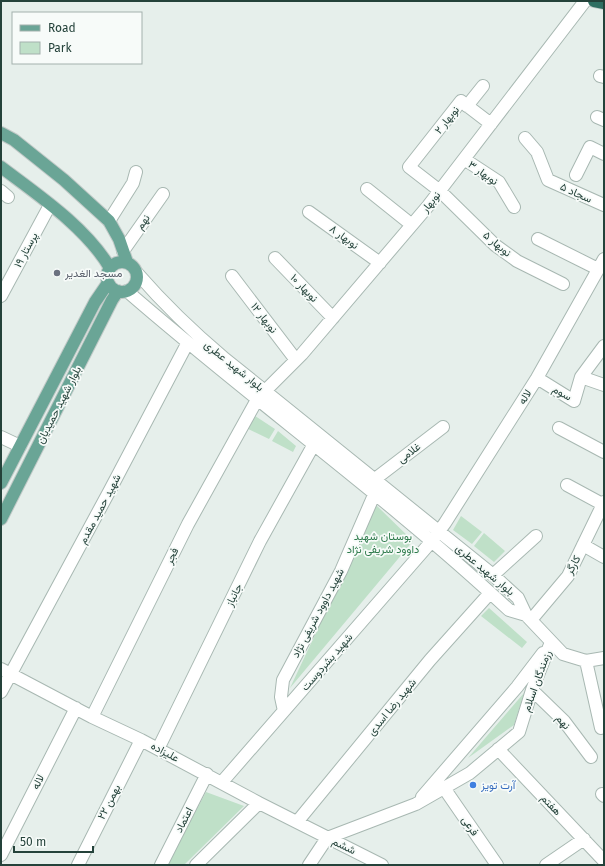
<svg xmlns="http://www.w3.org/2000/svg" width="605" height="866" font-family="'Fira Sans',Vazirmatn,sans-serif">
<rect width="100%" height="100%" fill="#e6efeb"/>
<path fill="#bfe0c8" d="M252 414 275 429 269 439 244 427Z
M278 431 296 446 293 452 272 441Z
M376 505 413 541 290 688Z
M461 516 482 532 472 544 453 530Z
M484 533 505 551 494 562 474 546Z
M489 608 527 642 522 648 481 616Z
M524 693 514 725 468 758Z
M206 792 244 806 184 865H167Z"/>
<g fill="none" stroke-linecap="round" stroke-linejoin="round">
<defs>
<path id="minor" d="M600 76 604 77
M467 106 483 86
M597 117 604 120
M491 124 461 101 409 167 440 191 495 245 517 261 563 284
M525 138 537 152 548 180 604 205
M464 159 499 182 514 207
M576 175 590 147 604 154
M367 189 412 225
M1 191 8 197
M309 212 380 263
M109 221 133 183 136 172
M538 239 598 269
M123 251 163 194
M275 258 333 318
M137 273C164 304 193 332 224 358L493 575 518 598 526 615 563 654 586 661 604 658
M232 276 296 360
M127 291C252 400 388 497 509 610L526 615
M1 296 50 205
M581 377 604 385
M537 378 574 401 581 377 604 346
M559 428 604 452
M1 437 20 446
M375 479 443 427
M567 485 604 505
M583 545 604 557
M493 575 536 536
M531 620 568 576 604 502
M586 661 601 728
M1 669 92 717 141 740 259 803 382 865
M532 690 564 721 591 757
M1 692 110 490 187 344
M284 711 281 697 283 680 341 571 374 495
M92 717 188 524 258 398 302 354 428 206 585 1
M158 749 260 541 314 444
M498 749 604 861
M222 782 431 542 445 523 537 378 604 259
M444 788 497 865
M602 794 604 796
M422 797 517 687 543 653
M297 822 430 660 490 593
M1 855 76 708
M78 865 141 740
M161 865 207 774
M196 865 259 803
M309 865 327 838 416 804 470 773 519 732 532 690 551 642
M546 865 584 839"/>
<path id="major" d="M1 133 14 140 64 180 109 221 119 239 127 262
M1 167C38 195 86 227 110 268
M107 277a15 15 0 1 1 30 0a15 15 0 1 1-30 0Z
M1 483 95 302 108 283
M1 519 112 300 118 291"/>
<path id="highway" d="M594 1 604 3"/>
</defs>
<use href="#minor" stroke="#a8b8b2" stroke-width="14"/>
<use href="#major" stroke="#c2cac8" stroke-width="14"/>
<use href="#highway" stroke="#c2cac8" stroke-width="14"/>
<use href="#minor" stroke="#fff" stroke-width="12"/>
<use href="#major" stroke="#6aa596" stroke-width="12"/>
<use href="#highway" stroke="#2f6f62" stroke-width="12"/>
</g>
<circle fill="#6b7280" stroke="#f7fbf9" stroke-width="1.5" cx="57" cy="273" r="4"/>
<circle fill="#3f7fe0" stroke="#f7fbf9" stroke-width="1.5" cx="473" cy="785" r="4"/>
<g text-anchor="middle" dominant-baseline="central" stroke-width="3.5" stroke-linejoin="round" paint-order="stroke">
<g font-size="11" fill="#24423a" stroke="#f7fbf9">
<text transform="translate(447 120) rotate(-51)">نوبهار ۲</text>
<text transform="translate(483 173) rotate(35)">نوبهار ۳</text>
<text transform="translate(576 193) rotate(24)">سجاد ۵</text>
<text transform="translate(431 202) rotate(-51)">نوبهار</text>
<text transform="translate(143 222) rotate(-55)">نهم</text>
<text transform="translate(344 237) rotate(36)">نوبهار ۸</text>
<text transform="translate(497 244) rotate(40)">نوبهار ۵</text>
<text transform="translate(26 250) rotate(-62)">پرستار ۱۹</text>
<text transform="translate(304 288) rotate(46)">نوبهار ۱۰</text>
<text transform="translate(264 318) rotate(52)">نوبهار ۱۲</text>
<text transform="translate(234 366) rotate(39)">بلوار شهید عطری</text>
<text transform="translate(562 393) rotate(29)">سوم</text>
<text transform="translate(525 397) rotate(-58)">لاله</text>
<text transform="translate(59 405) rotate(-63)">بلوار شهید حمیدیان</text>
<text transform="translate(409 453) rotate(-37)">غلامی</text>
<text transform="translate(100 509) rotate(-62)">شهید حمید مقدم</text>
<text transform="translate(172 556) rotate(-64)">فجر</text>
<text transform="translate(573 565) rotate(-62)">کارگر</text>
<text transform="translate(485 570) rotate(40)">بلوار شهید عطری</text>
<text transform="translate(234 595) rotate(-64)">جانباز</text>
<text transform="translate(318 613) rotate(-62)">شهید داوود شریفی نژاد</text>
<text transform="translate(327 662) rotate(-49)">شهید بشردوست</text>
<text transform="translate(537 681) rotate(-70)">رزمندگان اسلام</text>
<text transform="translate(392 707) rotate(-51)">شهید رضا اسدی</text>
<text transform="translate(563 722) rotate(49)">نهم</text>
<text transform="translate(165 752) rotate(28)">علیزاده</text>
<text transform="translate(38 782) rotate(-63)">لاله</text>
<text transform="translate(109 802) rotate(-63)">۲۲ بهمن</text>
<text transform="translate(551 805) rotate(47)">هفتم</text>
<text transform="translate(184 820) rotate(-63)">اعتماد</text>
<text transform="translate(470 826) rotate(56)">فرعی</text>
<text transform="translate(344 846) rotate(26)">ششم</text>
</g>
<g font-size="11" fill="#5b616d" stroke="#f7fbf9" text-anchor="start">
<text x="65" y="273">مسجد الغدیر</text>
</g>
<g font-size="11" fill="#2d7a4b" stroke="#f7fbf9">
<text x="383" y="536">بوستان شهید<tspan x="383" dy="13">داوود شریفی نژاد</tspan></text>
</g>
<g font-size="11" fill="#366cbe" stroke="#f7fbf9" text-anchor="start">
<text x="481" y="785">آرت تویز</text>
</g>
</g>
<rect width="605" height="866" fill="none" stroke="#24423a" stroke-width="4"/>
<rect x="12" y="12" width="130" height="52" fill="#f7fbf9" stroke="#a3b1ad"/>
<rect x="20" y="25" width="20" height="6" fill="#6aa596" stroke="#a3b1ad"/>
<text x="48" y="32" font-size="12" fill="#24423a">Road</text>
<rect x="20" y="42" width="20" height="12" fill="#bfe0c8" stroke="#a3b1ad"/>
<text x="48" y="52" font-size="12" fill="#24423a">Park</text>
<path d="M14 846v6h79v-6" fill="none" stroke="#24423a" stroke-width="2"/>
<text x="20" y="846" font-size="12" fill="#24423a" stroke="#f7fbf9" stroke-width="3" paint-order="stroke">50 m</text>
</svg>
